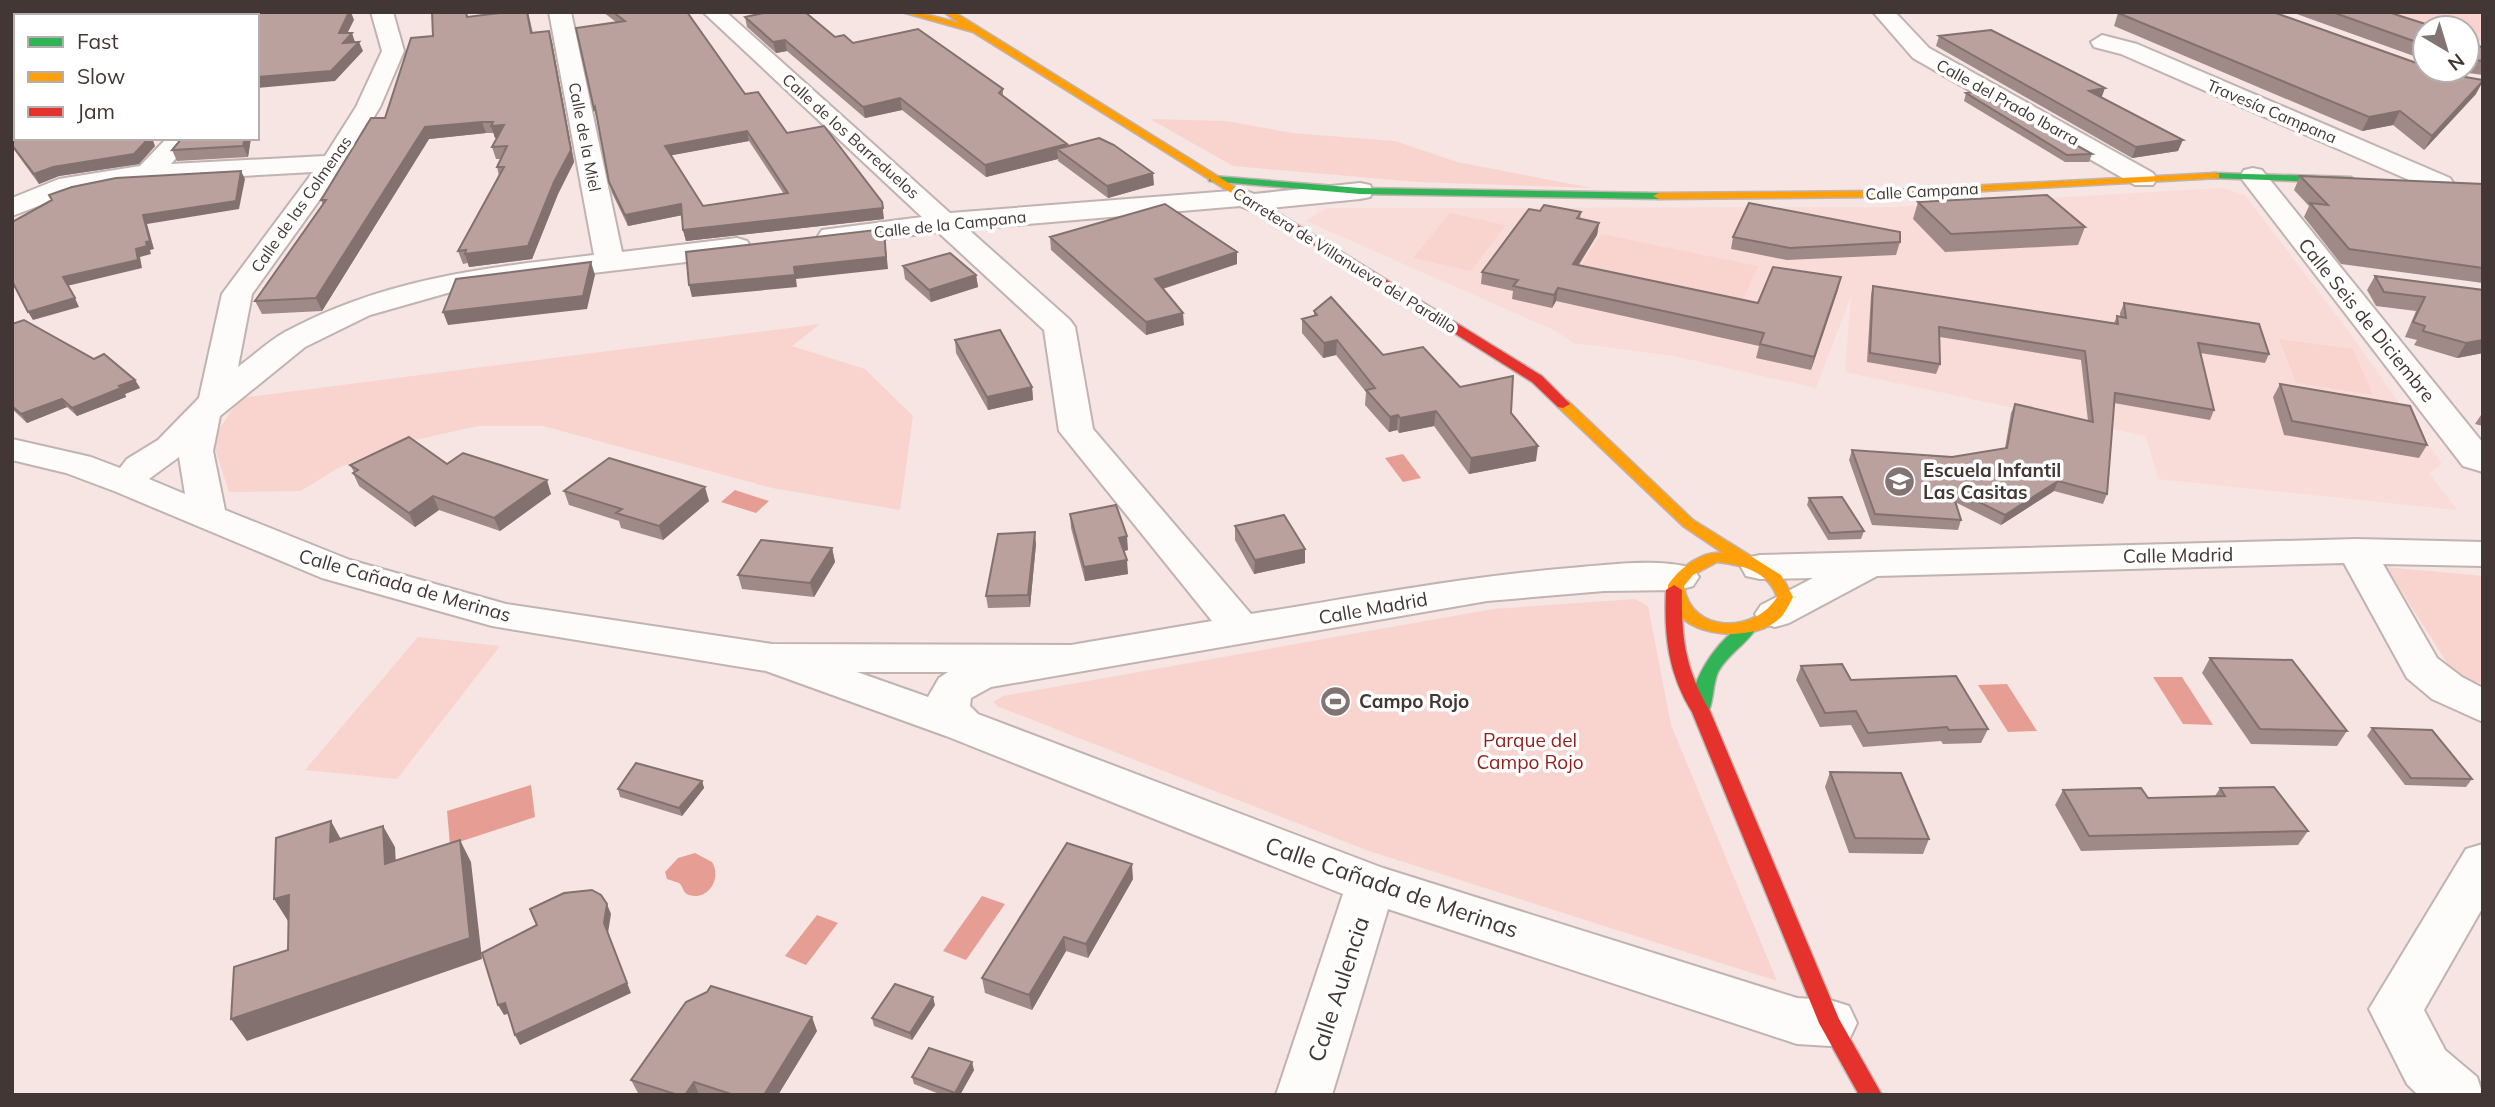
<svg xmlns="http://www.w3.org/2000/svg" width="2495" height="1107" font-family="Mulish,sans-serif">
<rect width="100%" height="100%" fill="#f6e5e2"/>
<path fill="#f9dcd7" d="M2222 188 2245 195 2349 332 2442 464 2429 473 2457 510 2158 479 2146 436 1845 372 1851 296 1816 388 1674 356 1574 343 1556 331 1306 221 1326 208 1896 207Z"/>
<path fill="#f9d4cf" d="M2391 12H2483V41L2467 38V28H2438Z
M1150 119 1226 121 1292 133 1395 141 1457 162 1592 188 1417 182 1233 166Z
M1450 213 1506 225 1471 271 1413 258Z
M1601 234 1758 266 1742 302 1580 268Z
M820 324 792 346 865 369 913 416 900 510 772 488 543 426H478L397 444 338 468 301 491 229 492 212 440 240 398Z
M2279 339 2353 349 2373 395 2296 383Z
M2386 567 2483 576V683L2458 680Z
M1635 599 1648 606 1671 725 1777 981 1369 851 999 707 993 702 1003 696 1493 609Z
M418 637 500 646 397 779 305 770Z"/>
<path fill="#e69e94" d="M1403 454 1421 478 1403 482 1385 458Z
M735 490 769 501 756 513 721 502Z
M2153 677H2182L2213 725 2183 724Z
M2007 684 2037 731 2008 732 1978 685Z
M531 785 535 817 450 845 447 811Z
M695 853 712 862C722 877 709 901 689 895 682 893 684 887 679 883L667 879 665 872 678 858Z
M982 896 1005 904 966 960 943 951Z
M817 915 838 923 806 965 785 956Z"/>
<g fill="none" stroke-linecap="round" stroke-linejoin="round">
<defs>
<path id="street" d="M12 12H48L46 16H16V21L12 20Z
M158 12H182L180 16H155Z
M371 12H393L404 51 380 107 346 163 252 294 238 367C253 356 269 341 285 332 385 278 484 268 594 255L549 12H571L622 252 737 238 747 241 751 247 747 253 737 256 465 288 370 315 305 347 220 416 213 451 225 510 350 560 506 604 772 644 1071 645 1212 621 1059 431 1044 330 938 232 832 245 822 242 818 236 822 230 922 217 703 12H726L950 213 1243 190 1254 194 1360 183 1370 185 1373 191 1370 197 1360 199 1251 210 1240 206 968 229 1070 320 1075 327 1093 429 1251 614C1358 597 1463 577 1570 568 1609 565 1655 558 1693 568L1699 577 1693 586 1679 590 1604 591 1487 601 991 687 971 698 970 706 978 714 1383 868 1797 998 1830 1000 1849 1006 1857 1023 1849 1040 1830 1046 1797 1044 1388 909 1332 1095H1276L1343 894 946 736 766 671 492 626 322 578 114 491 66 473 12 460V439L91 457 120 468 127 459 158 440 199 398 222 294 313 172 120 183 75 192 12 216V198L59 179 140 166 167 138H193L171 164 325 156 356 107 382 51ZM179 457 185 494 149 479ZM857 672H948L939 678 928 697Z
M1873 12H1895L1929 48 2153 173 2157 179 2153 185H2135L1913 58Z
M2102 35 2137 44 2450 178 2454 184 2450 190H2432L2121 54 2094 47 2091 42Z
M16 90V105L12 106V91Z
M2253 168 2262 170 2483 443V472L2463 466 2244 182 2240 176 2244 170Z
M2356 539 2483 542V566L2383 564 2437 658 2462 677 2483 688V722L2432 699 2407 678 2344 563 1877 576 1789 623 1775 627 1761 623 1755 614 1761 605 1813 578 1760 579 1746 576 1741 567 1746 558 1760 555Z
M2483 844V907L2424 1010 2445 1050 2477 1077 2483 1095H2418L2407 1084 2369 1009 2466 849Z"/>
<path id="fast" d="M2215 173 2351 177 2356 180 2351 183 2211 178V174Z
M1213 176 1360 188 1659 193 1665 196 1659 199 1360 194 1209 181V177Z
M1747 624 1755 630C1745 645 1727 655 1718 672 1712 686 1714 703 1707 715H1695C1681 690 1722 631 1747 624Z"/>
<path id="slow" d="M902 12H917L959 23 944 12H954L1251 197 1241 199 973 32Z
M2215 173 2219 174V178L1876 197 1659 199 1653 196 1659 193 1876 191Z
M1563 400 1568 401 1693 520 1781 575 1793 597C1790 603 1786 611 1782 616 1757 644 1684 639 1670 602 1668 597 1668 590 1668 585 1680 568 1701 551 1723 553L1683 526 1558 407 1556 404ZM1717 562C1742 565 1768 571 1777 597 1755 634 1690 634 1684 586L1693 575Z"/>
<path id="jam" d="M1241 195H1249L1542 376 1570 404 1563 408 1558 407 1532 382 1241 199Z
M1674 585 1682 590C1681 638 1685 669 1710 711L1839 1019 1882 1095H1859L1819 1023 1692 712C1668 673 1664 635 1666 590Z"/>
</defs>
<use href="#street" stroke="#c0b3b0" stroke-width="4"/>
<use href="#fast" stroke="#c0b3b0" stroke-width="3"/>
<use href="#slow" stroke="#c0b3b0" stroke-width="3"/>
<use href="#jam" stroke="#c0b3b0" stroke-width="3"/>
<use href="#street" fill="#fefbfb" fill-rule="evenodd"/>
<use href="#fast" fill="#30b455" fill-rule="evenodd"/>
<use href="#slow" fill="#ff9f0a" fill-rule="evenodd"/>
<use href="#jam" fill="#e5322d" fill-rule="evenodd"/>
</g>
<path fill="#a08a88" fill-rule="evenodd" d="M528 12 533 33 552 42 574 162 558 194 532 259 469 267 468 263 463 264 458 251 499 176 497 167 501 159H496L492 147 497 137 495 138 494 133H486L429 139 322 311 262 314 255 301 323 205 321 200 385 118 433 36 469 17Z
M603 12H687L745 94 787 133 884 219 686 241 683 230 682 215 628 226 612 193 609 182 597 118V119L594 109 616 22ZM749 141 784 194 703 206 671 155Z
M2291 12H2388L2425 28V60Z
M2118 13 2476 94 2424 150 2393 125 2362 131 2114 26Z
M745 17 835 37 1003 89V97L1067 146 1154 185 1108 198 1058 161V159L986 177 902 110 865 118 787 51 776 53 747 27Z
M1939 36 2102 97 2178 151 2132 158 1936 46Z
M2467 39 2483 48V75L2446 70H2467Z
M1966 93 2092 154 2089 162H2065L1964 101Z
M12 117 155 146 139 164 59 176 39 184 12 147Z
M182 138H251L248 157 177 161 172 150Z
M2300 176 2483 184V283L2341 264 2304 217 2309 206 2294 190Z
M1918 202 2085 227 2078 245 1945 252 1913 219Z
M1540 211 1581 212 1580 219 1599 223 1597 235 1579 265 1758 303 1841 277 1811 370 1756 358 1759 346 1556 301 1552 308 1512 299 1513 291 1481 284 1482 272Z
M1050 237 1237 264 1163 289 1184 325 1146 335 1051 250Z
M1733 237 1900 242 1896 255 1787 260 1731 249Z
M903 266 976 275 978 287 931 302 905 279Z
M2375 276 2483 290V353L2457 358 2414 345 2417 340 2405 337 2416 311 2376 306 2367 290Z
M1873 286 2114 323 2117 316 2120 317V313L2124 303 2269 354 2265 363 2200 353 2214 410 2210 420 2114 403 2107 494 2103 504 2054 491 2001 525 1955 502 1961 520 1958 530 1872 525 1849 460 1852 450 1952 457 2005 448 2011 413 2015 404 2088 421 2081 360 1940 337V364L1936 374 1867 362 1871 295Z
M1314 311 1383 355 1460 387 1511 413 1536 461 1469 474 1434 426 1399 433 1397 430 1389 432 1365 405 1366 392 1336 355 1323 358 1302 333V319L1314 316Z
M12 324 94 359 135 380 140 388 125 394 126 397 77 416 67 407 27 423 12 409Z
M955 340 1032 387 1033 400 988 410 956 353Z
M2280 384 2427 445 2419 458 2284 435 2273 397Z
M2483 412V426L2475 424Z
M447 464 551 494 500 531 439 510 415 527 359 486 353 473 354 472 350 465Z
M564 491 709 501 663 540 621 528 619 521 569 505Z
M1809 498 1864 531 1861 539 1828 540 1807 505Z
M1070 514 1128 550 1124 551 1128 574 1085 581 1071 528Z
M1235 526 1305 549V563L1254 574 1235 540Z
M1036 544 1030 607 988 608 986 596Z
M832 548 835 562 814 597 742 589 738 575Z
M2210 658 2347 731 2337 746 2251 744 2202 673Z
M1801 666 1851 680 1988 729 1981 743 1943 744 1941 741 1863 747 1851 725 1820 727 1796 680Z
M2372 728 2472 779 2466 787 2405 785 2367 736Z
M1830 772 1929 839 1923 854 1849 853 1825 787Z
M702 781 704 788 682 816 620 797 618 789Z
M2220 788 2308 831 2298 845 2081 851 2055 805 2063 790 2148 798 2215 796Z
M1133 879 1088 958 1066 951 1032 1010 985 993 982 978Z
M935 1005 912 1040 874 1026 872 1018Z
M817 1031 778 1095H639L631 1080Z
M974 1070 960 1095H942L914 1084 912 1077Z"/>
<path fill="#82716f" d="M349 12H351L354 20 343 42 352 33 355 42 346 52 339 33Z
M549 31 552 42 574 162 558 194 532 259 469 267 465 254 528 246Z
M785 40 787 51 776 53 773 42Z
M359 42 363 51 335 81 257 88V77Z
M2483 81 2476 94 2424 150 2432 136Z
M2105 88 2101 99 2089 91Z
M900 98 902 110 865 118 863 107Z
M2400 111 2393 125 2362 131 2369 117Z
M482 122 486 133 429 139 322 311 316 298 425 127Z
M504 125 508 136 495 138 491 126Z
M747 131 749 141 668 156 665 146Z
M149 138H152L155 146 139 164 59 176 39 184 34 174 53 167Z
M245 138H251L248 157 243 146Z
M2183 140 2178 151 2132 158 2136 147Z
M1067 144 1068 156 1057 149 1058 159 986 177 985 165Z
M241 171 245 179 239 209 147 224 154 249 150 250 151 254 140 257 142 268 67 286 63 277 136 249 146 242 143 215Z
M1153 173 1154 185 1108 198 1107 186Z
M882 202 884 219 686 241 683 230Z
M681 204 683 215 628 226 625 215Z
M1599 223 1597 235 1571 276 1573 264Z
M884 229 888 269 796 279 797 287 692 297 689 285 794 267Z
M1237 252V264L1155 291V279Z
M591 262 595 275 587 309 448 325 443 312Z
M976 275 978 287 931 302 929 290Z
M1841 277 1838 290 1811 370 1814 357Z
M1558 288 1556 301 1552 308 1554 295Z
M75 298 79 307 33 320 28 312Z
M1183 313 1184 325 1146 335V322Z
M1337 340 1336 355 1323 358 1324 343Z
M2483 340V353L2457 358 2466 343Z
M135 380 140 388 125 394 126 397 77 416 72 408Z
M1032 387 1033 400 988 410 987 397Z
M62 399 67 407 27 423 21 414Z
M1436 411 1434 426 1399 433 1400 418Z
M1398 415 1397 430 1389 432 1390 417Z
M1538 446 1536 461 1469 474 1471 458Z
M547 480 551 494 500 531 494 518Z
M2058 481 2054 491 2001 525 2005 515Z
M705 487 709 501 663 540 659 526Z
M433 496 439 510 415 527 409 513Z
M1035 532 1036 544 1030 607 1028 595Z
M1127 536 1128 550 1120 552 1119 538Z
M832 548 835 562 814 597 810 583Z
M1305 549V563L1254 574 1255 560Z
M1127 560 1128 574 1085 581 1084 567Z
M702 781 704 788 682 816 679 808Z
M331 821 343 843 330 842Z
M383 826 395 847 397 885 385 864Z
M460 840 471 862 482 959 247 1041 231 1019Z
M1132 864 1133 879 1088 958 1086 944Z
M289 895 288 921 274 899Z
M607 904 611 914 608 933 631 993 520 1045 515 1035 604 923Z
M1064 937 1066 951 1032 1010 1029 995Z
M933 997 935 1005 912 1040 910 1033Z
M505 1003 510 1013 504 1015 498 1005Z
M812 1017 817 1031 778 1095H764Z
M972 1062 974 1070 960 1095H956L955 1093Z
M694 1082 699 1095H685Z"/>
<path fill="#baa19e" stroke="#82716f" stroke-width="2" fill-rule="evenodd" d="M260 12H349L339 33H352L343 43 359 42 331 71 257 77V16Z
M432 12H466L467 17 508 12H527L531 33 549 31 571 150 554 182 528 246 465 254 466 250 458 251 504 167H497L507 146 492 147 504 125 491 126 493 122H482L425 127 316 298 255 301 326 200H321L371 118H385L411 38 433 36Z
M613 12H687L745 94 758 92 787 133 824 126 882 202 883 208 683 230 681 204 625 215 609 182 595 107 594 109 576 28 625 21ZM747 131 788 193 703 206 665 146Z
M768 12H805L835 37 844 35 853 43 918 29 1003 89 999 93 1067 144 985 165 900 98 863 107 785 40 773 42 745 17Z
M2123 12H2273L2425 66V70H2437L2448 74 2483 80V81L2432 136 2400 111 2369 117 2118 13Z
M2332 12H2388L2438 28H2425V45Z
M1991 30 2105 88 2089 91 2183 140 2136 147 1939 36Z
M2467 39 2483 48V61L2467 59Z
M1980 91 2092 154 2067 155 1966 93Z
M16 115V138H149L134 154 53 167 34 174 12 145V117Z
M182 138H245L243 146 172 150Z
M1099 138 1114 145 1153 173 1107 186 1057 149Z
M241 171 236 201 143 215 150 241 146 242 147 246 136 249 138 260 63 277 75 298 28 312 12 281V222L52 200 49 195 72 187 116 178Z
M2300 176 2483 184V268L2349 249 2310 203 2328 205Z
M2047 195 2085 227 1951 234 1918 202Z
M1749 203 1900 232V242L1790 248 1733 237Z
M1165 204 1237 252 1155 279 1183 313 1146 322 1050 237Z
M1544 205 1581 212 1577 218 1599 223 1573 264 1758 303 1773 267 1841 277 1814 357 1760 344 1764 333 1558 288 1554 295 1513 286 1518 280 1482 272 1529 209 1540 211Z
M884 229 886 257 794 267 795 275 689 285 686 252Z
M950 253 976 275 929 290 903 266Z
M591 262 583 296 443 312 456 279Z
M2375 276 2483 290V340L2466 343 2423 331 2425 326 2413 322 2425 297 2384 292Z
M1873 286 2118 324 2117 316 2126 318 2124 303 2259 324 2269 354 2198 343 2214 410 2115 393 2107 494 2058 481 2005 515 1951 488 1961 520 1875 514 1852 450 1952 457 2007 448 2015 404 2093 422 2085 351 1939 327 1940 364 1870 353Z
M1331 297 1383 355 1423 347 1460 387 1513 376 1511 413 1538 446 1471 458 1436 411 1400 418 1398 415 1390 417 1366 390 1375 388 1337 340 1324 343 1302 319 1317 315 1314 311Z
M24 320 94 359 104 354 135 380 119 386 121 388 72 408 62 399 21 414 12 406V324Z
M1000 330 1032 387 987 397 955 340Z
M2280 384 2410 406 2427 445 2292 421Z
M409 437 447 464 463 453 547 480 494 518 433 496 409 513 353 473 358 470 350 465Z
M609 458 705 487 659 526 616 513 622 509 564 491Z
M1842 497 1864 531 1830 533 1809 498Z
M1116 505 1127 536 1119 538 1127 560 1084 567 1070 514Z
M1284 515 1305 549 1255 560 1235 526Z
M1035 532 1028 595 986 596 998 534Z
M761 540 832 548 810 583 738 575Z
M2210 658 2292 660 2347 731 2260 729Z
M1842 664 1851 680 1956 676 1988 729 1949 730 1947 727 1868 733 1856 711 1825 713 1801 666Z
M2372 728 2432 730 2472 779 2411 778Z
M636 763 702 781 679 808 618 789Z
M1830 772 1901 773 1929 839 1855 838Z
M2274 787 2308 831 2089 836 2063 790 2141 788 2148 798 2225 796 2220 788Z
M331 821 330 842 383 826 385 864 460 840 470 938 231 1019 234 967 288 950 289 895 274 899 276 838Z
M1067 843 1132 864 1086 944 1064 937 1029 995 982 978Z
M592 890 601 895 607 904 604 923 627 983 515 1035 505 1003 498 1005 482 953 537 925 530 909 564 893Z
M895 984 933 997 910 1033 872 1018Z
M711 986 812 1017 764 1095H734L694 1082 685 1095H678L631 1080 686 1002 707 992Z
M929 1048 972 1062 955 1093 912 1077Z"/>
<defs>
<symbol id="school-disc" viewBox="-11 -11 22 22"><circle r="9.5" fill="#827472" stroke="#fff"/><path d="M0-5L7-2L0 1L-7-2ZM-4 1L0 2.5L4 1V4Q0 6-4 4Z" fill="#fff"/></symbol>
<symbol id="stadium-disc" viewBox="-11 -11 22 22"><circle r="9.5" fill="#827472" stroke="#fff"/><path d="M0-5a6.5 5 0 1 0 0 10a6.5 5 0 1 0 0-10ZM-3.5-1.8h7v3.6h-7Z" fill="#fff"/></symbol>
</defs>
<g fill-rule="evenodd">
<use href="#school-disc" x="1882" y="464" width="35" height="35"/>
<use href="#stadium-disc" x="1318" y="684" width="35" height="35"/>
</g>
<g text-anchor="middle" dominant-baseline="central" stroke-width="7" stroke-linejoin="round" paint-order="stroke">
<g font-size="16" fill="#433735" stroke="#fff">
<text transform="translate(2008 102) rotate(29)">Calle del Prado Ibarra</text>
<text transform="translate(2272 111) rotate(23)">Travesía Campana</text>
<text transform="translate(851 136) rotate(42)">Calle de los Barreduelos</text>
<text transform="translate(585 137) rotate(79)">Calle de la Miel</text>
<text transform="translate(1922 191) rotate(-3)">Calle Campana</text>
<text transform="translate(301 204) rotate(-55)">Calle de las Colmenas</text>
<text transform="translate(950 224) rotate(-6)">Calle de la Campana</text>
<text transform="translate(1345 260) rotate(32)">Carretera de Villanueva del Pardillo</text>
</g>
<g font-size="19" fill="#433735" stroke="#fff">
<text transform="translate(2367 320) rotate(51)">Calle Seis de Diciembre</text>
<text transform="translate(2178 555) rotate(-1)">Calle Madrid</text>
<text transform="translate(405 585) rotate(16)">Calle Cañada de Merinas</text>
<text transform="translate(1373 608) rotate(-10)">Calle Madrid</text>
</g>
<g font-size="19" font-weight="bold" fill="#433735" stroke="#fff" text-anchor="start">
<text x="1923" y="470">Escuela Infantil<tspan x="1923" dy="22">Las Casitas</tspan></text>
<text x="1359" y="701">Campo Rojo</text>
</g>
<g font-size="19" fill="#911e19" stroke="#fff">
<text x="1530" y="740">Parque del<tspan x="1530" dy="22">Campo Rojo</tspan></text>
</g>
<g font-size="23" fill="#433735" stroke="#fff">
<text transform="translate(1392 887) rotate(19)">Calle Cañada de Merinas</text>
<text transform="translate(1338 989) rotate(-72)">Calle Aulencia</text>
</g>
</g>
<rect width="2495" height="1107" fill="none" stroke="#433735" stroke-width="28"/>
<rect x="14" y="14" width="245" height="126" fill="#ffffff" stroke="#b4afae" stroke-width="2"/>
<rect x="28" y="37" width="35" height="10" fill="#30b455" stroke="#b4afae" stroke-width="2"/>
<text x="77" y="49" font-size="21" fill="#433735">Fast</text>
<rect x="28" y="72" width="35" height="10" fill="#ff9f0a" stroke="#b4afae" stroke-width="2"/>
<text x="77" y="84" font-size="21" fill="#433735">Slow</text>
<rect x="28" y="107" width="35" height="10" fill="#e5322d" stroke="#b4afae" stroke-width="2"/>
<text x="77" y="119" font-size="21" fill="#433735">Jam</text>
<g transform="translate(2446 49) rotate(142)"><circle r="33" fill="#ffffff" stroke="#b4afae" stroke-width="2"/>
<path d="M0-5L12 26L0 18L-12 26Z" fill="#827472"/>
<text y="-10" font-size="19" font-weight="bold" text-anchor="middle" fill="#433735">N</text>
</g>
</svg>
